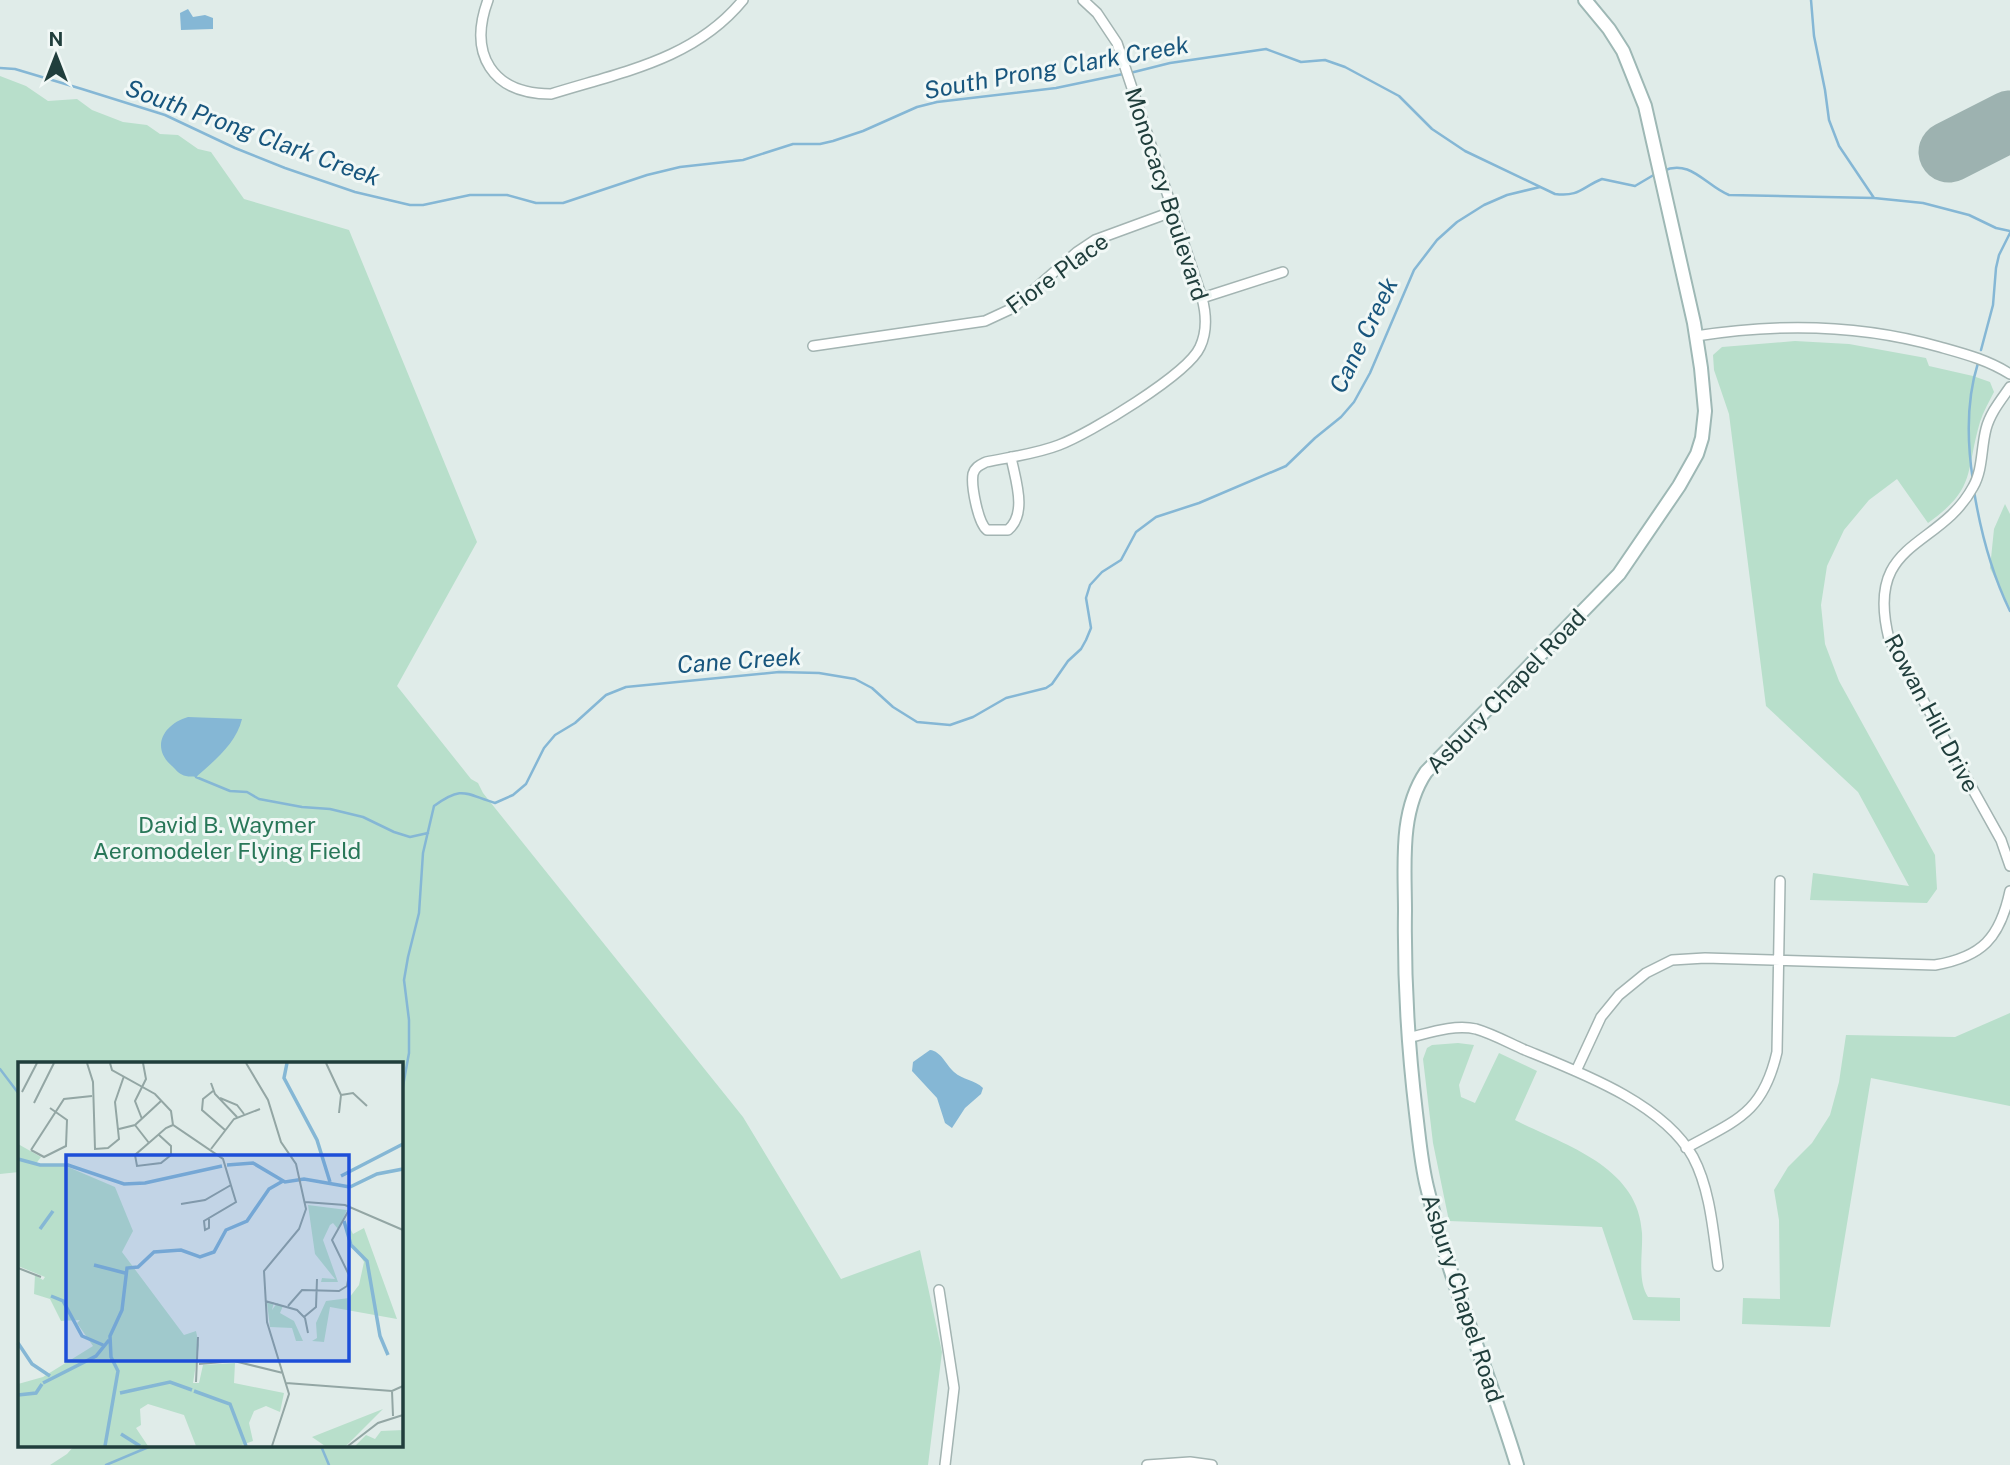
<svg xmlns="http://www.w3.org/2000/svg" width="2010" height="1465" font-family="'Public Sans',sans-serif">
<rect width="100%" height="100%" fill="#e0ece9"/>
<path fill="#b8dfcb" d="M0 76 26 86 48 101 77 99 92 110 123 122 147 125 160 134 178 135 198 149 211 152 244 199 349 230 477 542 397 686 471 779 478 783 483 793 743 1117 841 1279 920 1250 942 1352 928 1465H50L67 1454 74 1446H401V1064H19V1172L0 1174Z
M1795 341 1849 344 1926 358 1929 366 1973 376 1990 382 1994 392C1989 402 1983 412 1980 422 1965 473 1977 488 1928 523L1897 479 1869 500 1844 530 1827 566 1821 605 1825 644 1839 681 1935 855 1937 889 1927 903 1810 900 1813 873 1909 886 1858 792 1766 706 1729 414 1714 370 1713 355 1722 347Z
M2005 504 2010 514V608L1990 568 1994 529Z
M2010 1013V1106L1871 1078 1830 1327 1742 1324 1743 1298 1780 1299 1779 1220 1774 1190 1788 1167 1812 1143 1830 1115 1839 1082 1846 1035 1955 1037Z
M1458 1043 1474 1045 1459 1085 1461 1097 1475 1103 1499 1053 1537 1071 1515 1120C1564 1145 1639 1166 1642 1233 1643 1253 1637 1280 1648 1297L1680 1298V1321L1633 1320 1602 1227 1449 1221 1433 1143 1423 1059 1427 1048 1432 1045Z"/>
<path fill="#85b7d5" d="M188 9 193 17 205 15 213 18V29L181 30 180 13Z
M188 717 242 719C236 744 214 761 196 777 193 776 189 777 186 776 180 775 176 770 172 766 150 747 164 724 188 717Z
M930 1050C941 1051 946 1065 954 1072 963 1080 975 1080 983 1088L981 1094 965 1108 952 1128 945 1123 937 1098 912 1071 913 1062Z"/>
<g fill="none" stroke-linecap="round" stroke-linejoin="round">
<path stroke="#85b7d5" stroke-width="2.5" d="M1811 0 1814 36 1825 90 1829 120 1839 146 1874 198
M0 68 15 69 82 89 165 115 235 148 285 168 355 192 410 205H423L470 195H507L536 203H563L647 175 680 167 743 160 793 144H820L833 141 863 131 917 107 937 102 1056 88 1123 74
M1130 73 1170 63 1266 49 1301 62 1325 60 1345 67 1399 96 1432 129 1465 151 1555 194C1580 197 1582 187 1602 179L1635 186 1657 173
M1663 171C1690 158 1706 186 1729 195L1874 198 1923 203 1969 215 1996 228 2010 231
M1981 350 1993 305 1996 268 1999 255 2010 233
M1973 481C1967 442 1966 401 1978 363
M1974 491C1981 534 1991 572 2010 611
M196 775V777L230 791 247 792 259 799 302 807 330 809 363 817 394 832 410 837 428 833
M0 1069 19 1094
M401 1097 409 1053V1020L404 980 408 957 419 913 423 853 434 806C463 785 465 794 495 803L513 795 526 784 544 748 555 735 575 723 606 695 626 687 779 672 819 673 855 679 872 688 893 707 917 722 950 725 973 717 1006 698 1046 688 1052 684 1068 661 1081 649 1086 640 1091 628 1086 598 1090 585 1102 572 1121 560 1136 532 1156 517 1199 503 1286 466 1315 438 1341 417 1354 402 1370 373 1414 270 1437 240 1457 222 1484 205 1507 195 1540 187
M321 1446 329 1465
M106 1465 151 1446"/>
<path stroke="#9db2b0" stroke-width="61" d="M1949 152 2010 121"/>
<defs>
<path id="minor" d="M488 0C468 54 492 94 551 94 621 72 694 60 743 0
M1202 298 1283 272
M1696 336C1778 323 1860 324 1940 347 1965 354 1988 360 2010 374
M813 346 985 321 1013 308 1077 252 1095 240 1174 211
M2010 387C2001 400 1990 413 1986 429 1981 448 1983 470 1973 487 1939 550 1864 539 1889 639L2001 840 2010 866
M1011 457C1015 479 1028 513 1008 530H987C978 523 971 486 973 474 975 467 980 465 986 462 1010 457 1036 454 1059 445 1089 434 1188 374 1200 347 1207 332 1206 313 1202 298L1117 43 1097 13 1083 0
M1408 1038C1429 1033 1454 1024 1476 1029 1493 1034 1509 1043 1525 1050 1579 1072 1663 1103 1693 1157 1710 1189 1713 1230 1718 1266
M1576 1071 1601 1017 1619 995 1646 973 1672 960 1705 958 1935 965C1982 957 2000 938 2010 891
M1686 1148C1737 1120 1763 1113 1777 1052L1780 881
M939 1290 954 1388 945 1465
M1147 1465 1190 1462 1212 1465"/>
<path id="secondary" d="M1517 1465C1489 1372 1449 1281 1427 1187 1421 1163 1419 1137 1416 1113 1408 1046 1404 979 1405 911 1405 865 1399 812 1426 772L1619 574 1679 486 1697 454 1702 438 1705 411 1701 368 1694 323 1645 106 1623 51 1609 29 1585 0"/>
</defs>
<use href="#minor" stroke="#a3b4b2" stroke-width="12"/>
<use href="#secondary" stroke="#9eb8b5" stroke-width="16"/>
<use href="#minor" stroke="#fff" stroke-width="9"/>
<use href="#secondary" stroke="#fff" stroke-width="12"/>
</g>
<g text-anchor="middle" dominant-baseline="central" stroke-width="6" stroke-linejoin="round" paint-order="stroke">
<g font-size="23" fill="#203e3c" stroke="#f1f8f6">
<text transform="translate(1167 194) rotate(72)">Monocacy Boulevard</text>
<text transform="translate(1057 273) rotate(-36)">Fiore Place</text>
<text transform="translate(1506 691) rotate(-46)">Asbury Chapel Road</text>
<text transform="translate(1932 713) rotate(62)">Rowan Hill Drive</text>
<text transform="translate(1463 1298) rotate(72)">Asbury Chapel Road</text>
</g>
<g font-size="23" fill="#287758" stroke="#f1f8f6">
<text x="227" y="824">David B. Waymer<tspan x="227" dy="26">Aeromodeler Flying Field</tspan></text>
</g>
<g font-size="24" font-style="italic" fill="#17557d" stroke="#f1f8f6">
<text transform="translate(1056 67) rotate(-10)">South Prong Clark Creek</text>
<text transform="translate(253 132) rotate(20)">South Prong Clark Creek</text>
<text transform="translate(1363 335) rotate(-64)">Cane Creek</text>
<text transform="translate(739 660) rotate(-4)">Cane Creek</text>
</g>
</g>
<g transform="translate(18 1062)">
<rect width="385" height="385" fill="#e0ece9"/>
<path d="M0 82 23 95 17 103 43 102 97 125 115 169 104 190 166 273 178 269 181 283 175 321H181L185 303 217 301 216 321 266 331 262 350 248 344 236 349 231 361 235 379 221 384H178L166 353 130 342 122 347 123 363 118 366 130 384H0V322L25 315 75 284 59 261 62 258 43 259 32 237 16 232 17 213 25 218 27 215 0 204ZM290 143 329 148 320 167 315 161 312 163 305 178 320 220H303L304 216 317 217 297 192ZM331 164 335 172 346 166 379 257 312 245 306 280 294 279 299 276 298 261 308 239 331 236 341 223 346 200 329 173ZM256 240 254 248 259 241 265 244 262 251 276 259 285 279H278L274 266 252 265 249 241ZM365 347 328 384H307L294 375ZM385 368V384H337L348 373 357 377 363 369Z" fill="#b8dfcb"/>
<path fill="none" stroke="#85b7d5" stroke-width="3.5" d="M269 1 266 16 299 78 312 120M0 97 22 103H50L106 122 127 121 204 104M209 103 235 101 267 120 286 117 332 125M323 114 385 82M332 125 359 112 385 107M326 159 333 183 349 199 362 274 370 293M22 167 35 149M76 203 107 211M33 234 45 239 64 274 85 283M0 281 14 302 32 314M25 321 78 294 91 278M176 329 212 342 228 384M102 331 152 320 174 328M0 333 18 331 24 322M103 372 122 384M87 384 100 309 93 295 92 274 104 248 109 206 120 205 136 190 163 188 182 195 196 190 208 168 229 159 251 127 265 119"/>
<path fill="none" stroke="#93a6a4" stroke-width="2" d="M69 1 75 20 77 87 90 86 101 77 97 40 106 14M92 1 94 8 137 32 153 49 155 63M228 1 250 38 263 80 278 102 288 147 281 167 246 209 249 260 271 332 254 384M308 1 323 33 321 51M193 21 197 32 219 55M195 29 185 37 184 48 207 68M4 30 19 1M323 33 335 31 349 44M202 36 219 43 226 52M16 41 36 1M124 57 117 39 128 17 125 1M117 63 131 81M101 67 117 63 143 39M141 73 153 84V93L143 101 119 104 117 93 148 66 155 63 205 97 218 140 186 159 187 168 191 166V157M193 87 216 57 242 47M13 88 46 37 74 34M13 88 26 95 48 84 49 58 32 46M287 140 327 143 385 168M163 142 187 138 213 123M0 206 23 215M247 239 279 248 287 256 290 271M270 244 284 228 321 229 329 224 331 213 314 178 332 146M286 255 298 245 299 217M181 302 216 299 265 311M178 320 180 275M268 321 374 329 385 324M374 329 375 354M330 384 360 361 385 353"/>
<path fill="#1d4ed8" fill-opacity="0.15" stroke="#1d4ed8" stroke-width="3.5" d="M48 93H331V299H48Z"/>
<rect width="385" height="385" fill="none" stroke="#203e3c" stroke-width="3.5"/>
</g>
<g transform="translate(56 56)" stroke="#f1f8f6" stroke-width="5" paint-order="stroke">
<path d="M0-5L12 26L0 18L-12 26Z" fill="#203e3c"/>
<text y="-10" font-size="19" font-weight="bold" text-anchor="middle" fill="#203e3c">N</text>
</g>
</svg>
